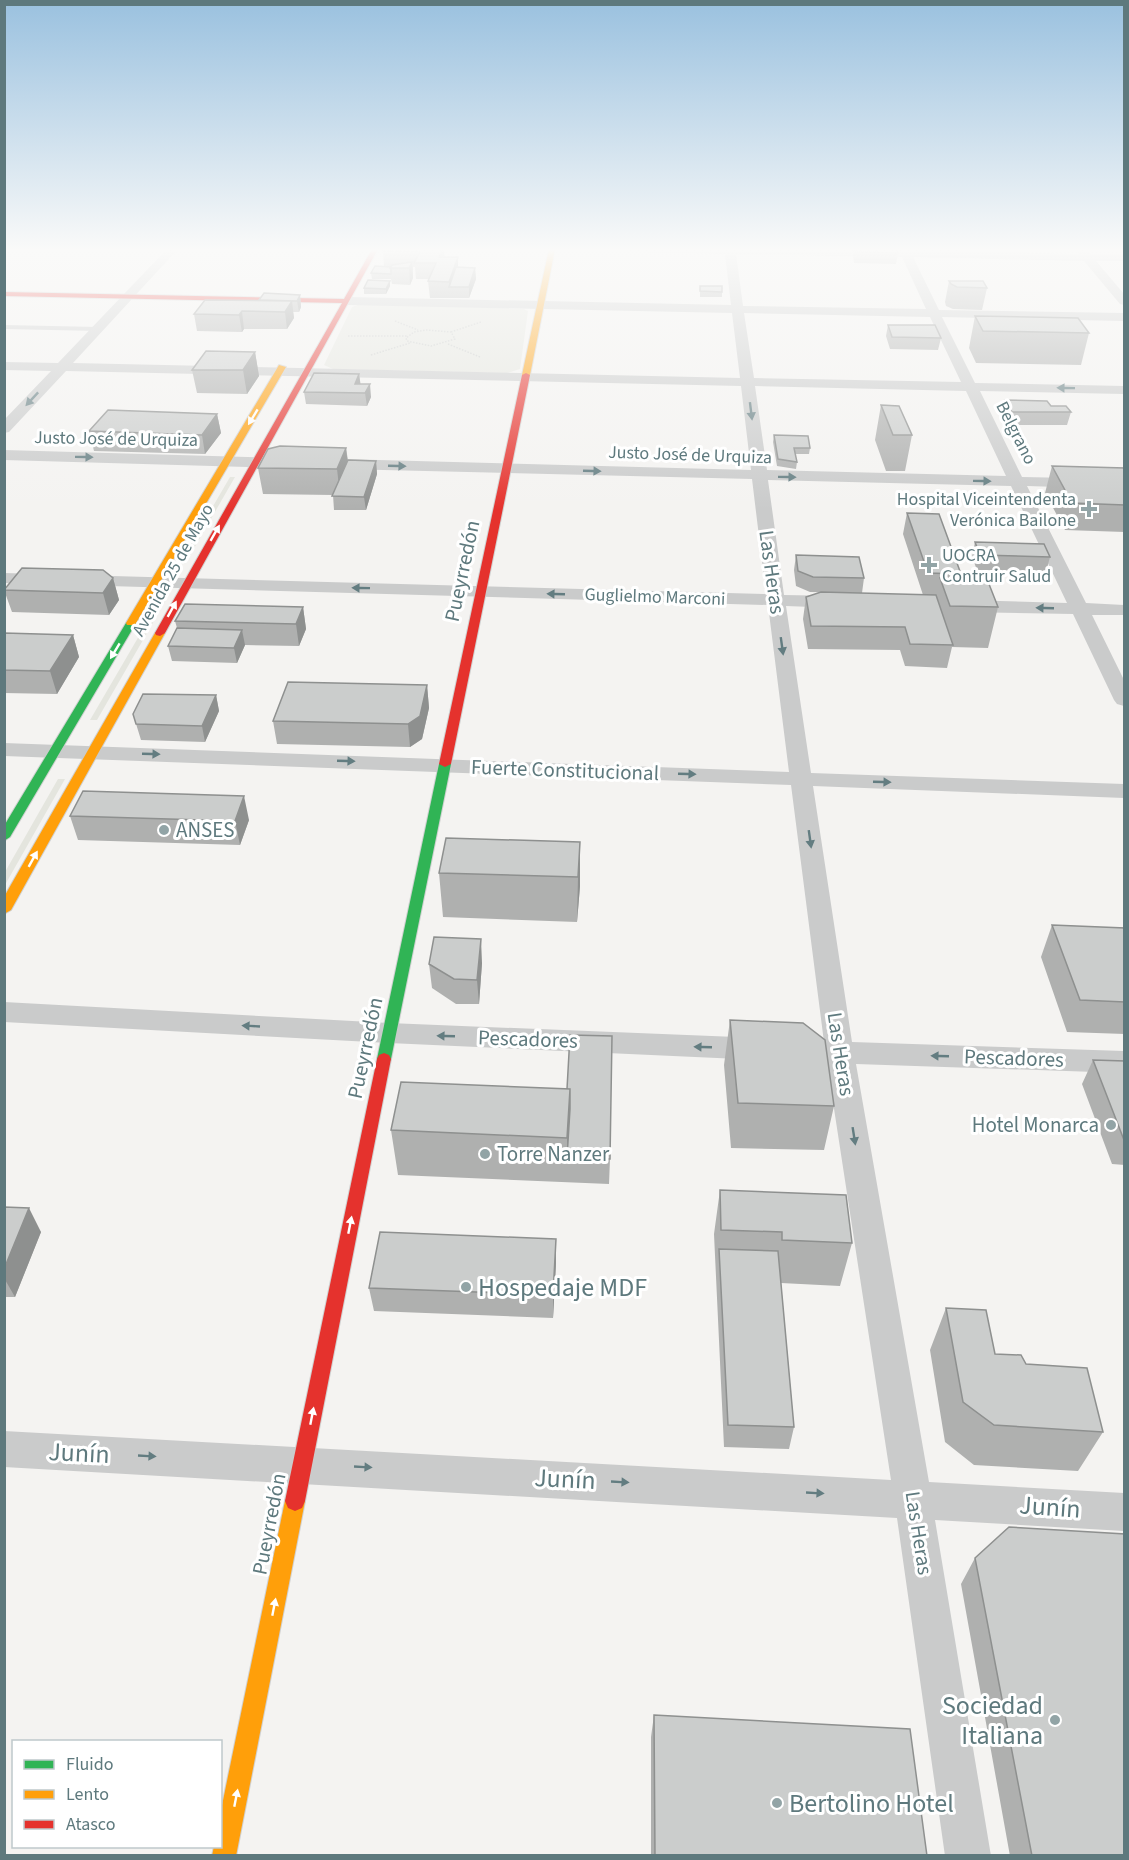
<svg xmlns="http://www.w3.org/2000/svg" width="1129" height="1860" font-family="'Source Sans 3',sans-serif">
<rect width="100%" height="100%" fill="#f4f3f1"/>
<path fill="#e4e5de" d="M361 304 524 309 528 311 520 369 507 373 333 369 324 365 352 307Z
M230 477H235L185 564 180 563Z
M160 600H166L97 720H90Z
M58 779H65L5 885V872Z"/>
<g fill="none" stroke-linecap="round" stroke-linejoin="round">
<defs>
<path id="fast" d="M131 620 136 623 10 837 4 841V826L126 623Z
M445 761 451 764 391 1059 389 1063H379L377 1059 439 764Z"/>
<path id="slow" d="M549 249H555L530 375 526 377 522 375Z
M279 365 286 367 136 623 135 625H127L126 623Z
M160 630 165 633 11 910 4 914V897L155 633Z
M295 1491 302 1494 305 1501 236 1856H212L214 1846H220V1815L285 1501 288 1494Z"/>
<path id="jam" d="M372 249H378L165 633 160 636 156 635 155 633 342 303 4 296V292L344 299Z
M526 373 530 375 451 764 445 767 439 764 522 375Z
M384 1053 389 1055 391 1059 305 1501 302 1508 295 1511 288 1508 285 1501 377 1059 379 1055Z"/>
</defs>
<use href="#fast" stroke="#d0d1d1" stroke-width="2"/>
<use href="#slow" stroke="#d0d1d1" stroke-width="2"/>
<use href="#jam" stroke="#d0d1d1" stroke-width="2"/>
<path stroke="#c6c8c7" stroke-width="1.5" stroke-dasharray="1.5 1.5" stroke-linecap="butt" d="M395 321 418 330
M426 330 451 332 455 339 431 346 407 341 406 338 414 332Z
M451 332 481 322
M348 336H407
M448 344 480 357
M371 355 410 343"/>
<path fill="#cacbcb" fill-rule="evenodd" d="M4 325 99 327 102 329 99 331 4 329Z"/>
<path fill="#cacbcb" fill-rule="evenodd" d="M167 249H178L73 363 740 378 732 313 347 305 341 301 347 297 731 305 725 254 632 252 627 249H909L1078 254 1075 249H1086L1090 254 1124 255V261H1096L1124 294V305L1120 304 1084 261 913 257 939 310 1124 313V321L942 317 975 383 1124 386V394L980 391 1022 477 1124 479V489L1027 486 1086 603 1124 605V615H1092L1124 680V706L1117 704 1114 700 1073 614 963 612 956 610 954 606 956 602 963 600 1067 603 1011 486 768 480 784 595 839 596 846 598 848 602 846 606 839 608 786 606 811 773 1124 784V798L813 786 852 1042 1124 1051V1073L856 1064 929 1482 1124 1493V1531L935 1520 991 1856H945L897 1518 4 1467V1431L891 1480 827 1063 815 1059 811 1052 815 1045 824 1042 791 785 4 756V743L789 772 768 605 4 583V573L766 594 752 479 341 469 333 464 341 459 751 470 741 386 66 371 9 432 4 433V420L51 371 4 370V362L58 363ZM736 254 902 257 926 309 743 306ZM744 313 930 317 961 382 754 378ZM755 386 966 391 1006 476 767 470Z
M4 450 280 458 288 463 280 468 4 460Z
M4 1002 389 1023 761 1038 771 1042 775 1049 771 1056 761 1060 389 1043 4 1022Z"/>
<use href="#fast" fill="#30b455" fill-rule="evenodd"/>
<use href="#slow" fill="#ff9f0a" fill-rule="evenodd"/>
<use href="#jam" fill="#e5322d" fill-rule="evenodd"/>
</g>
<path fill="#afb0af" d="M384 249H444V257L458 267 475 268 476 279 469 298H430L428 281 429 279H416L415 267H413V278L410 285 392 284 391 279H372L371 273 384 267 383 251Z
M854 249H896L898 253 896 264 854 263 853 256Z
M949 281 987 288 982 310 953 309 946 306 945 302Z
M390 286 386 294H364V288Z
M700 286 722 292V297H700Z
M300 295 301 307 299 312H293L294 318 287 329H244L242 332 197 331 194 314 259 301Z
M975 316 1089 333 1081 365 976 363 969 348Z
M888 325 941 338 938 350 890 349 886 336Z
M255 352 259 376 247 394 197 393 192 370Z
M359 374 360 384 371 397 367 406 306 404 304 392Z
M1005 400 1051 406 1071 412 1067 425H1009L1003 413Z
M881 405 912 435 905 471H886L875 440Z
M217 414 221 433 205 454 94 451 89 431Z
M774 435 810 448 809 454H795L797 462 796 469 777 466 773 442Z
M346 448 348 460 376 461 377 474 366 510H334L333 495 263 494 258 468Z
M1052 466 1125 468V532L1065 530 1045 493Z
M907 513 961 574 960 578 998 607 988 648 952 647 947 668 905 666 900 650 808 649 803 619 806 597 936 595H923L903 534Z
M975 542 1050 557 1046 572 977 570 972 557Z
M796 555 864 578 862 593 810 592 796 586 794 570Z
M113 578 119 600 109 615 12 612 4 590Z
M303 607 306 629 299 646 245 645 237 663 172 661 168 646 177 628 175 621Z
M4 633 73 635 79 657 57 694 4 693Z
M427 685 429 708 422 739 410 747 277 744 273 721Z
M216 695 219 711 205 742 141 740 133 714Z
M70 816 249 820 240 845 78 840Z
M580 842V886L577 922 443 917 439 873Z
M1052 925 1125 928V1034L1067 1032 1041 957Z
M482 963 479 1004H456L432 988 429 964Z
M730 1020 834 1106 824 1150 731 1148 724 1065Z
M1093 1060 1125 1061V1165L1112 1164 1082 1084Z
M567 1089 610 1159 609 1184 398 1175 391 1130Z
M720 1190 852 1243 840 1286 781 1283 794 1427 789 1449 724 1447 714 1234Z
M4 1207 41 1232 15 1297H4Z
M556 1239V1263L553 1318 374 1311 369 1288Z
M946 1308 995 1354 1026 1364 1103 1432 1078 1471 974 1465 945 1442 930 1350Z
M975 1558 1125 1856H1010L961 1584Z
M654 1715 927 1856H651V1737Z"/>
<path fill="#8e908f" d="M442 249H444L445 261 439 257Z
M458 257V273L449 287V282Z
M412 262 413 278 410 285 409 268Z
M475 268 476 279 469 298V287Z
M390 281V286L386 294V289Z
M300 295 301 307 299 312 297 301Z
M292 301 294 318 287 329 285 312Z
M242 311 244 329 242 332 239 315Z
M255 352 259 376 247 394 243 370Z
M359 374 361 387 355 384Z
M370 384 371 397 367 406 365 393Z
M217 414 221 433 205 454 202 435Z
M346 448 349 474 340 495 337 469Z
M376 461 377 474 366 510 364 497Z
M113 578 119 600 109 615 103 593Z
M303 607 306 629 299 646 296 624Z
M242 630 245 645 237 663 234 648Z
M73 635 79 657 57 694 50 671Z
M427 685 429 708 422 739 410 747 408 724Z
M216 695 219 711 205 742 202 726Z
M244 796 249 820 240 845 235 821Z
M580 842V886L577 922 578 877Z
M481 939 482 963 479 1004 477 980Z
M570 1089V1134L567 1158V1138Z
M29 1208 41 1232 15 1297 4 1278V1269Z
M556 1239V1263L553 1318V1295Z"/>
<path fill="#cbcdcc" stroke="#8e908f" stroke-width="1.5" d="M384 249H442L439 257H458L449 282 428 281 436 263H414L420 252 383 251Z
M855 249H896L898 253 856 252Z
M412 262 409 268H390L392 265Z
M375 266 391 267V274L371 273Z
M456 267 475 268 469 287H449Z
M368 280 390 281 386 289 364 288Z
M949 281H983L987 288 957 287 951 284Z
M700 286H722V292L700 291Z
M264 293 300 295 297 301 259 300Z
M205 300 292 301 285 312 242 311 239 315 194 314Z
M975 316 1078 318 1089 333 983 331Z
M888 325H935L941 338 892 337Z
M206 351 255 352 243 370H192Z
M314 373 359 374 355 384H370L365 393 304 392Z
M1005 400 1047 401 1051 406H1066L1071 412H1012Z
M881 405 899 406 912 435H893Z
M108 410 217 414 202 435 89 431Z
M774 435 808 436 810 448H794L797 462 778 459Z
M280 446 346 448 337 469 258 468 268 449Z
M348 460 376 461 364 497 332 496Z
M1052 466 1125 468V505L1072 503Z
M907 513 939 514 961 574 928 573Z
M975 542 1044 544 1050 557 980 555Z
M796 555 859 557 864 578 813 577 798 571Z
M22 568 103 570 113 578 103 593 4 590Z
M940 578 987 579 998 607 950 606Z
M821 592 936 595 953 645 910 644 905 627 811 626 806 597Z
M185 604 303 607 296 624 175 621Z
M177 628 242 630 234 648 168 646Z
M4 633 73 635 50 671 4 670Z
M288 682 427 685 420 716 408 724 273 721Z
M143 694 216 695 202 726 136 724 133 714Z
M83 791 244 796 235 821 70 816Z
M446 838 580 842 578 877 439 873Z
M1052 925 1125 928V1002L1080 1000Z
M434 937 481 939 477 980 454 979 429 964Z
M730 1020 803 1023 825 1040 834 1106 738 1103Z
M570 1035 612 1036 610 1159 567 1158 570 1109V1089H567Z
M1093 1060 1125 1061V1140H1124Z
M401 1082 570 1089 567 1138 391 1130Z
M720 1190 846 1195 852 1243 782 1240V1232L721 1230Z
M4 1207 29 1208 4 1269Z
M380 1232 556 1239 553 1295 369 1288Z
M719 1249 778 1251 794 1427 728 1425Z
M946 1308 986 1310 995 1354 1021 1355 1026 1364 1087 1368 1103 1432 994 1425 963 1402Z
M1009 1527 1125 1534V1856H1032L975 1558Z
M654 1715 910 1729 927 1856H655Z"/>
<defs><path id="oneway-solid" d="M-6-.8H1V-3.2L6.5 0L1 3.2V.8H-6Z" transform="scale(1.5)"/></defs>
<g fill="#637d81">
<use href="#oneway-solid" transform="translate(1066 388) rotate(-179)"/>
<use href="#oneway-solid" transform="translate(32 399) rotate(133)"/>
<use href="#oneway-solid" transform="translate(751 411) rotate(83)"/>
<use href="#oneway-solid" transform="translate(84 457) rotate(1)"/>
<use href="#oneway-solid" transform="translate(397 466) rotate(2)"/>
<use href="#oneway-solid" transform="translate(592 471) rotate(2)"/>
<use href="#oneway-solid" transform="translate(787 477) rotate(1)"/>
<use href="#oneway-solid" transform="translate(982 481) rotate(1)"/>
<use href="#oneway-solid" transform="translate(361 588) rotate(-179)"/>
<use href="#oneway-solid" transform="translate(556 594) rotate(-178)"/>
<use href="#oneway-solid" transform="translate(1045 608) rotate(-178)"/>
<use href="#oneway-solid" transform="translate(782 646) rotate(82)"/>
<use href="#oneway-solid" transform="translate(151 754) rotate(2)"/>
<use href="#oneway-solid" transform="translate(346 761) rotate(2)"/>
<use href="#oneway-solid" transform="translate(687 774) rotate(2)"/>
<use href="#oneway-solid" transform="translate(882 782) rotate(2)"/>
<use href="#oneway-solid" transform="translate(810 839) rotate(82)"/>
<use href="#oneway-solid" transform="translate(251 1026) rotate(-177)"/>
<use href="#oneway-solid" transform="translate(446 1036) rotate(-178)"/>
<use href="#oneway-solid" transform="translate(703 1047) rotate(-178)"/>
<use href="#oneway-solid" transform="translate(940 1056) rotate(-178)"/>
<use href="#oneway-solid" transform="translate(854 1136) rotate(81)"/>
<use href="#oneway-solid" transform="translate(147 1456) rotate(3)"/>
<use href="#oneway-solid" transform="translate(363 1467) rotate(3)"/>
<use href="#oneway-solid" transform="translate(620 1482) rotate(3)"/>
<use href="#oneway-solid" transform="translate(815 1493) rotate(3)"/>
</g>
<g fill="#fff">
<use href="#oneway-solid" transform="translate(253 417) rotate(121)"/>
<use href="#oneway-solid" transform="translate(215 533) rotate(-60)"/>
<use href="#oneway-solid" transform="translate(172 609) rotate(-61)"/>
<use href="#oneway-solid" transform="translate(115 651) rotate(121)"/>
<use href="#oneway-solid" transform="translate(33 859) rotate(-61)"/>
<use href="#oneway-solid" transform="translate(350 1225) rotate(-79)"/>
<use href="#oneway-solid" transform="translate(312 1416) rotate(-79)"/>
<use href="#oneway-solid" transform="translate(274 1607) rotate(-79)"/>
<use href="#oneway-solid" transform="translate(236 1798) rotate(-79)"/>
</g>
<linearGradient id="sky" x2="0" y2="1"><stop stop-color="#9ac1df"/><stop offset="0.49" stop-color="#fafaf9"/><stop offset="1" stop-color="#fafaf9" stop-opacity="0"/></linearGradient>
<rect width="1129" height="510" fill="url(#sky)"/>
<g fill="#92a4a6" stroke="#fff" stroke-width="2">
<path d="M1086 500h6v6h6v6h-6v6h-6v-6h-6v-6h6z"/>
<path d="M926 556h6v6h6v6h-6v6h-6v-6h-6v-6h6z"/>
<circle cx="164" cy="830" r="6"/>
<circle cx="1111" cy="1125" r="6"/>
<circle cx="485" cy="1154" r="6"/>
<circle cx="466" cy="1287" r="6"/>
<circle cx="1055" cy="1720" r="6"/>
<circle cx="777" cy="1803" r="6"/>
</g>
<g text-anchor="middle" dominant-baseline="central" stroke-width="6" stroke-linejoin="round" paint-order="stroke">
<g font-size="18" fill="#5e797d" stroke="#fff">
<text transform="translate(1016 433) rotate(63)">Belgrano</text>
<text transform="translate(116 439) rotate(1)">Justo José de Urquiza</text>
<text transform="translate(690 455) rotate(2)">Justo José de Urquiza</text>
<text transform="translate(173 570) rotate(-61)">Avenida 25 de Mayo</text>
<text transform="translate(655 597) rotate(2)">Guglielmo Marconi</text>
</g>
<g font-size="18" fill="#5e797d" stroke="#fff" text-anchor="end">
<text x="1076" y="499">Hospital Viceintendenta<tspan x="1076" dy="21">Verónica Bailone</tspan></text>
<text x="942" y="555" text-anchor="start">UOCRA<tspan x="942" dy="21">Contruir Salud</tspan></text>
</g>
<g font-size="21" fill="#5e797d" stroke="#fff">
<text transform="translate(462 571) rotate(-78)">Pueyrredón</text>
<text transform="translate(772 572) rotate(82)">Las Heras</text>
<text transform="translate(565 770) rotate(2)">Fuerte Constitucional</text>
<text transform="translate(528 1039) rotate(2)">Pescadores</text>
<text transform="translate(365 1048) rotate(-78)">Pueyrredón</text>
<text transform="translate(841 1054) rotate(81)">Las Heras</text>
<text transform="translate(1014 1058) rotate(2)">Pescadores</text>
<text transform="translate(269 1524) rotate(-79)">Pueyrredón</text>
<text transform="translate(919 1533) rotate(81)">Las Heras</text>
</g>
<g font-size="21" fill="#5e797d" stroke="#fff" text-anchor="start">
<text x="176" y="830">ANSES</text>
<text x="1099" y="1125" text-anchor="end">Hotel Monarca</text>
<text x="497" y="1154">Torre Nanzer</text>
</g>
<g font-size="26" fill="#5e797d" stroke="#fff" text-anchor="start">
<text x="478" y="1287">Hospedaje MDF</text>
<text x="1043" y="1705" text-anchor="end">Sociedad<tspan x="1043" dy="30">Italiana</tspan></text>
<text x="789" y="1803">Bertolino Hotel</text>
</g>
<g font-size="26" fill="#5e797d" stroke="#fff">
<text transform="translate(79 1453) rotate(3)">Junín</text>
<text transform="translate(565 1479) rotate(3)">Junín</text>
<text transform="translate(1050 1507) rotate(4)">Junín</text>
</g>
</g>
<rect width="1129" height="1860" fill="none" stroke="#5e797d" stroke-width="12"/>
<rect x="12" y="1740" width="210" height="108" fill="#ffffff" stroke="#bfc9cb" stroke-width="1.5"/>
<rect x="24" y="1760" width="30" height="9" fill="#30b455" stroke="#bfc9cb" stroke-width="1.5"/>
<text x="66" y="1770" font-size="18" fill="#5e797d">Fluido</text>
<rect x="24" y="1790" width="30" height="9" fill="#ff9f0a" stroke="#bfc9cb" stroke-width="1.5"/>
<text x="66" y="1800" font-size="18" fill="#5e797d">Lento</text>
<rect x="24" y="1820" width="30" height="9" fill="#e5322d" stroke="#bfc9cb" stroke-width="1.5"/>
<text x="66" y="1830" font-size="18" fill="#5e797d">Atasco</text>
</svg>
